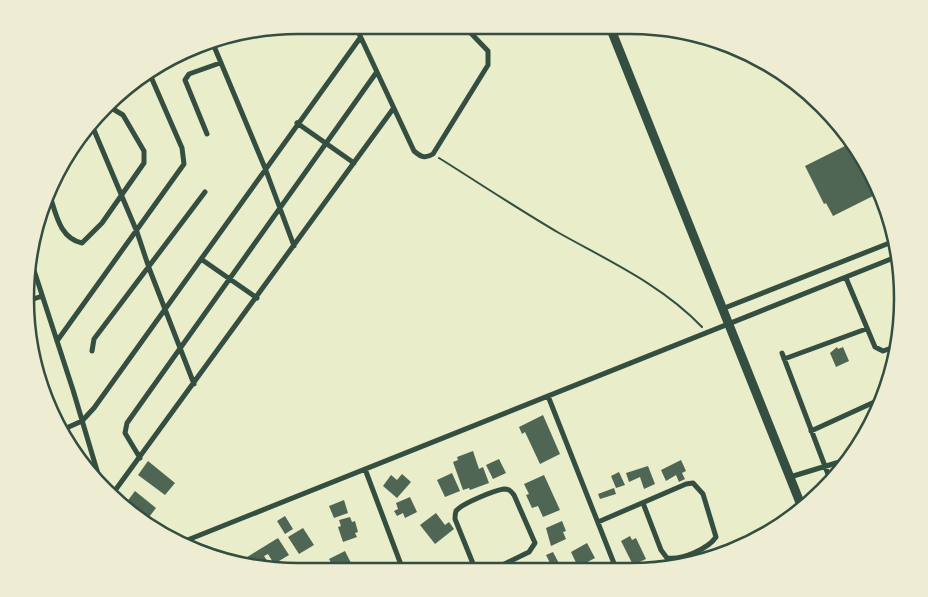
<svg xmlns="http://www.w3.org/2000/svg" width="928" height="597" font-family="'Asap Condensed',sans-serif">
<rect width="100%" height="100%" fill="#e9edc9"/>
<path fill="#4f6655" d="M849 144 875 177 879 193 833 216 826 203 824 204 805 166Z
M837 347 838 349 843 347 849 361 836 367 830 353Z
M543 415 560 454 540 464 525 432 522 434 519 427Z
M473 451 479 469 483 467 489 483 470 490 469 488 463 490 453 462 458 460 457 457Z
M499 459 506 473 493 479 486 465Z
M681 460 686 471 682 473 685 479 679 482 676 475 666 481 661 470Z
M148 461 175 483 165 495 138 475Z
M648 466 655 484 644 489 640 477 629 482 626 473Z
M619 472 625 485 616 488 611 476Z
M452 473 460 491 445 497 437 480Z
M402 474 411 482 397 498 383 486 391 475 397 480Z
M544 475 560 510 543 517 538 506 532 508 526 495 529 494 524 484Z
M614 488 616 494 600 499 598 494Z
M135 491 156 508 146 521 123 507Z
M410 497 417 512 405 518 403 513 397 516 394 511 398 509 396 503Z
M344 500 348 513 334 518 329 506Z
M436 513 445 525 449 522 454 529 435 544 420 525Z
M285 516 293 529 285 534 277 521Z
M350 517 352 522 355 521 358 532 355 533 357 537 343 542 338 527 341 526 339 520Z
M562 521 566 531 563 532 566 539 551 546 546 528Z
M303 528 314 545 299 554 288 537Z
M630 536 632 540 636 538 646 559 633 565 621 541Z
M278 538 289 555 274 564 268 554 264 556 270 565 262 570 248 566 244 559Z
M587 543 595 558 578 567 571 552Z
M345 551 353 567 348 570H335L329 559Z
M553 552 563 571H554L546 555Z"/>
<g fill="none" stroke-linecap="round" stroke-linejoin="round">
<path stroke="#344e41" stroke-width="2" d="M439 158C479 183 518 209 559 233 609 261 662 285 702 327"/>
<path stroke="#344e41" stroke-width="5" d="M355 25 414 151C421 157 425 159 433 154L488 65V51L464 26
M211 39 265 168 294 246
M91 123 137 232 149 268 194 384
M297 123 354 163
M207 134 185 80 189 74 220 63
M49 193C56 213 59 238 82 243L102 223 144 163V151L123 115 113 109 101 114
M30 258 73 390 101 484
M201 259 257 298
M846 278 875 347 883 351 894 347
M28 301 42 296
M722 309 892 242
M57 341 184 164 182 148 148 70
M92 351 94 339 205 192
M782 353 831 482
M784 359 866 329
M548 396 617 571
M62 430 82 421 94 408 360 38
M811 431 881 399
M140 458 125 433 127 423 376 73
M365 469 403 570
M790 477 846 460
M111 496 393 109
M598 522 686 484 693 483 703 494 716 537C708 549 682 560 667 558L661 550 643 503
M180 543 896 257
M296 570 306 566 316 570
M476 571 455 519C455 516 455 514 456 511 461 504 495 490 504 489 509 489 511 491 514 495L535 543 529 552 490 571"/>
<path stroke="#344e41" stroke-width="9" d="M610 27C675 186 736 346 801 505"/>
</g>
<path d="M0 0H928V597H0ZM298 34H630A264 264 0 0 1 894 298V299A264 264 0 0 1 630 563H298A264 264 0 0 1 34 299V298A264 264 0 0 1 298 34Z" fill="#eeecd3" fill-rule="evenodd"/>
<path fill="none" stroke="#344e41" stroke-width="2.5" d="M298 34H630A264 264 0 0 1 894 298V299A264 264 0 0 1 630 563H298A264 264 0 0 1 34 299V298A264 264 0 0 1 298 34Z"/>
</svg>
